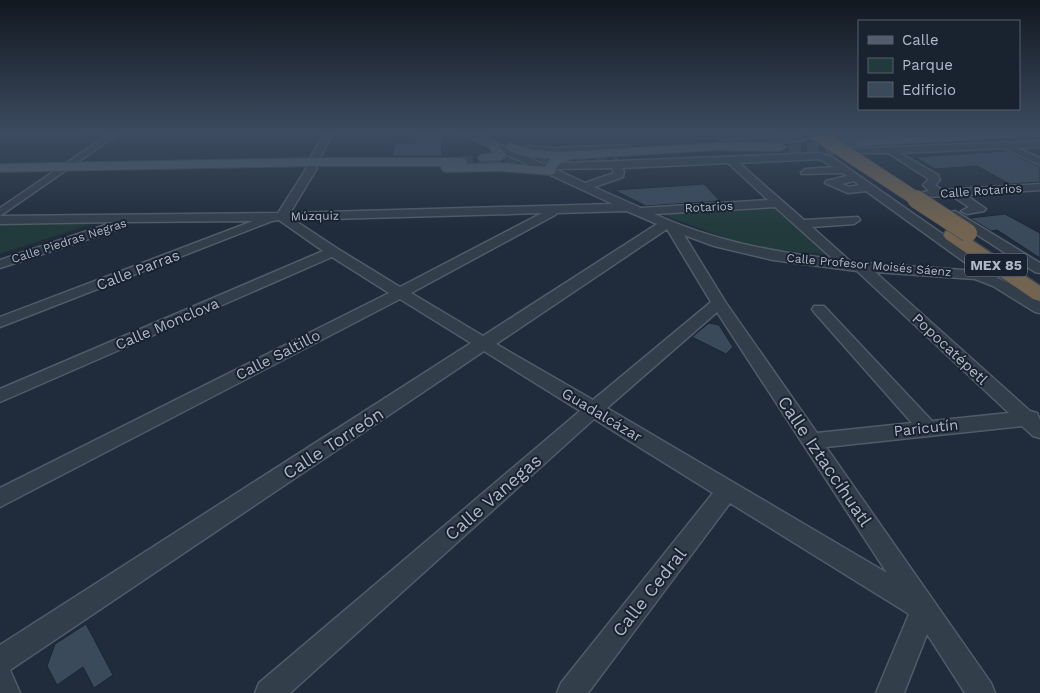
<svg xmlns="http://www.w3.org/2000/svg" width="1040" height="693" font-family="'Work Sans',sans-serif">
<rect width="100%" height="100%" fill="#202c3b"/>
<path fill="#223a3c" d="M778 207 830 255 746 246 661 214Z
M95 223 0 254V225Z"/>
<path fill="#3b4a5b" stroke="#1b2532" d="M418 132H441L442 156H392L395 144 415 143Z
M1006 151 1040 167V182L1010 184 977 166 935 169 915 157Z
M704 184 720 201 646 206 614 190Z
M1005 214 1040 233V258L997 230 991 231 970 218Z
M709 323 719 325 733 347 726 354 692 337Z
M86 624 113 675 94 688 83 667 57 685 47 666 55 644Z"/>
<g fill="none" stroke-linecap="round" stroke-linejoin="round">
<path stroke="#354150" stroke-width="12" stroke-dasharray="12 6" stroke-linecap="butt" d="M789 150 865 146
M461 162 501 161
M487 165 618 160"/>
<defs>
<path id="minor" d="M0 132H80L76 135H1Z
M112 132H121L0 216 278 213 308 166 312 165 317 168 290 213 613 204 462 134 461 132H472L543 164 820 153 832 157 997 272 999 275 997 278 1019 288 1040 302V313L1035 312 993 286 975 279 875 272 1030 411 1037 413 1040 420V438L1033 436 1022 426 826 447 991 683 995 693H965L927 634 904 693H876L909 614 730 503 588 693H557L561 683 713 493 594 419 290 693H255L259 683 580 411 484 351 10 670 20 693H0V645L471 343 400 299 0 507V488L389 293 332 257 0 402V389L323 251 279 220 272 221 0 327V317L253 221 126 222 125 227 0 268V260L114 222 0 224V208ZM819 159 834 167 806 169 801 172 802 174 842 173 847 176 826 181 825 183 848 193 866 191 977 271 851 262 812 227 854 224 860 220 858 217 804 220 739 163ZM728 163 768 200 641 208 594 187 623 177 624 172 622 168ZM612 168 614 173 585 183 555 169ZM854 181 859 185 849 187 842 184ZM775 207 833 259C767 251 715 241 654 214ZM627 211 657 224 483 336 411 293 555 215 557 213ZM542 213 400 287 338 249 294 220ZM667 229 711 302 593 400 496 344ZM684 235 714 246 773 260 857 271 1009 413 932 421 824 306H814L812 309 814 312 912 423 817 433 726 303ZM717 312 887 573 607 408Z
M325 132H333L317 164H309L308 162Z
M821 132H832L842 135 907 132H954L950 135 841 141 822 134Z
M799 136 804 139 802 141 724 146 719 143 724 140Z
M1040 141V147L1017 148 1040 158V165L1003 148 900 153 938 175 940 180 935 185 942 190 1040 184V190L966 195 986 209 984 211 967 214 961 211 969 207 952 196 919 197 917 195 919 193 929 191 923 185 929 179 888 153H832L827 150 832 147 871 148Z
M627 145 630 146V150C616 153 531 157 522 149L527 146 553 148Z
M955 211 1040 263V273L1035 272 951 218 949 215 951 212Z"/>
<path id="major" d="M1003 132H1040V136L859 146 853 143 859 140Z
M493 141 497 142 507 156 501 160 480 161 478 158 480 155 493 153 487 144Z
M737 142 780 143 786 147 780 151 716 150 571 159 559 164 554 174 550 175 501 171 447 172 443 171 441 168 442 166H313L0 172V164L313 158H461L465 159 467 162 466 164 501 163 545 167 551 158C538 158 514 157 504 147L510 143 534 150 559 152Z"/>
<path id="highway" d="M952 230 958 231 1040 286V301L1033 299 946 239 943 235 946 231Z"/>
</defs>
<use href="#minor" stroke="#515b69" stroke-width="3"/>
<use href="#major" stroke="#3d4755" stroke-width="2"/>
<use href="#highway" stroke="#3e4856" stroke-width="3"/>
<use href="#minor" fill="#333e4b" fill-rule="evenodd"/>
<use href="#major" fill="#515d6c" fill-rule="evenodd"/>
<use href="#highway" fill="#726450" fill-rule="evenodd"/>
<defs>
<path id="highway-bridge-far1" d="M814 132 918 200"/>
<path id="highway-bridge" d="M916 199 968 233"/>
</defs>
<use href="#highway-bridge-far1" stroke="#3e4856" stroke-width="15" stroke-linecap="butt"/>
<use href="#highway-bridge" stroke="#3e4856" stroke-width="19" stroke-linecap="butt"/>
<use href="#highway-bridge-far1" stroke="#726450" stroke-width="14"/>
<use href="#highway-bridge" stroke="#726450" stroke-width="18"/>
</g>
<linearGradient id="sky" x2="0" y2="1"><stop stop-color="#121820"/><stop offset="0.58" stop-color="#3c4b60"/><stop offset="1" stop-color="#3c4b60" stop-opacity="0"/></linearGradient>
<rect width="1040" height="229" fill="url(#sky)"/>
<g text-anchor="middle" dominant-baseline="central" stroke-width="4" stroke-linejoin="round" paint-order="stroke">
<g font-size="12" fill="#aeb8c8" stroke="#192330">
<text transform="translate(981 191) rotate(-4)">Calle Rotarios</text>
<text transform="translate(709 207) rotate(-3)">Rotarios</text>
<text transform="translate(315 216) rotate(-1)">Múzquiz</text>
<text transform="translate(69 241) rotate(-18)">Calle Piedras Negras</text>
<text transform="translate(869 265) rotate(5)">Calle Profesor Moisés Sáenz</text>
</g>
<rect fill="#192330" stroke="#818b9a" stroke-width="1" x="965" y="253.5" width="62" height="23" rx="4"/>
<g font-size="14" font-weight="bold" fill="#aeb8c8">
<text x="996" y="265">MEX 85</text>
</g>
<g font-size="15" fill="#aeb8c8" stroke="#192330">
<text transform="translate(138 270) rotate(-21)">Calle Parras</text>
<text transform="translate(167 324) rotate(-23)">Calle Monclova</text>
<text transform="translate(950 349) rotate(43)">Popocatépetl</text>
<text transform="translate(278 355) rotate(-27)">Calle Saltillo</text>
<text transform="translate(602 415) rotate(31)">Guadalcázar</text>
<text transform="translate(926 428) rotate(-6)">Paricutín</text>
</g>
<g font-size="18" fill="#aeb8c8" stroke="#192330">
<text transform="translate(333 443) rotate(-33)">Calle Torreón</text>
<text transform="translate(825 461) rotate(56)">Calle Iztaccíhuatl</text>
<text transform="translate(493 497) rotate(-41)">Calle Vanegas</text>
<text transform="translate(649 592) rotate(-52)">Calle Cedral</text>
</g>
</g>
<rect x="858" y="20" width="162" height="90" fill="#192330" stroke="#555f6d"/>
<rect x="868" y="36" width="25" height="8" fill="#515d6c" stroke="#555f6d"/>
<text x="902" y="45" font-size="15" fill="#aeb8c8">Calle</text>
<rect x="868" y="58" width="25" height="15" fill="#223a3c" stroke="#555f6d"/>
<text x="902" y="70" font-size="15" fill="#aeb8c8">Parque</text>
<rect x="868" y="82" width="25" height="15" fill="#3b4a5b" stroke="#555f6d"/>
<text x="902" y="95" font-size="15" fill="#aeb8c8">Edificio</text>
</svg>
